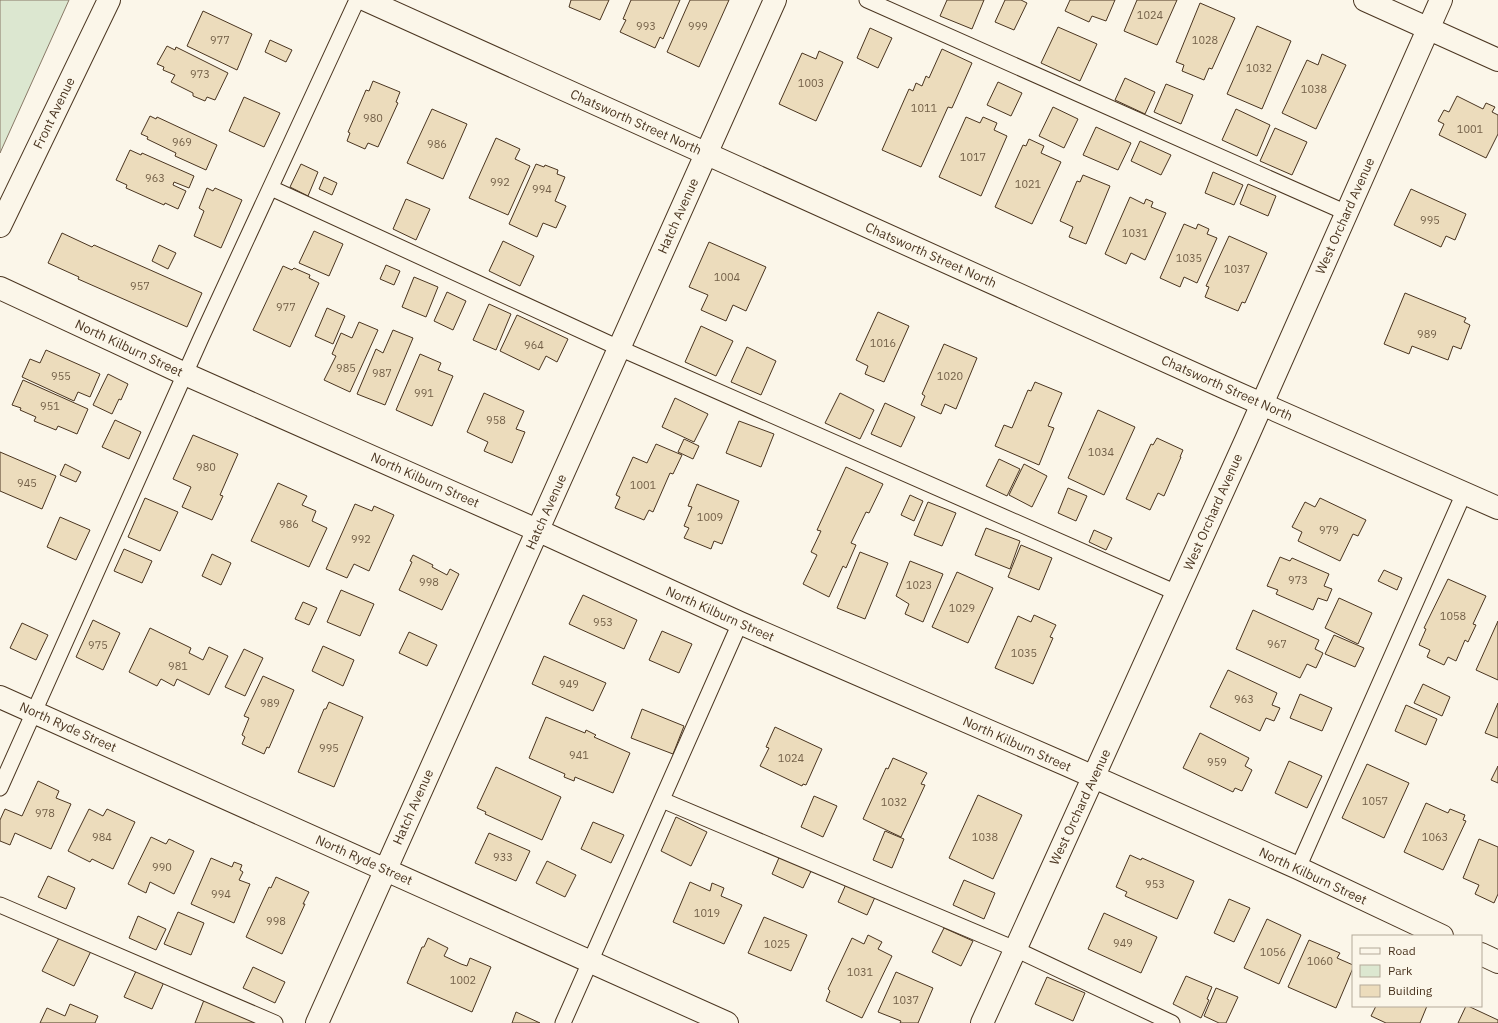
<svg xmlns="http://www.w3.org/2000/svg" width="1498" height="1023" font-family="'IBM Plex Sans',sans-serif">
<rect width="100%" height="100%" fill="#fbf6e9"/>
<path fill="#dce7d0" stroke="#887966" d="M0 0H69L0 153Z"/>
<path fill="#ecdcbc" stroke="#4a3520" d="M571 0H609L600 20 569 7Z
M631 0H680L663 39 660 37 655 48 620 32 626 20 623 19Z
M690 0H729L699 67 667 52Z
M947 0H984L972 29 940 16Z
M1005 0H1021L1027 3 1014 30 995 22Z
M1070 0H1115L1106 21 1092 16 1089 22 1065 11Z
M1137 0H1177L1157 45 1124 31Z
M1200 3 1235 18 1212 69 1209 68 1204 80 1182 71 1184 65 1176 62Z
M203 11 252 34 237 70 187 46Z
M1257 26 1291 41 1262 109 1227 94Z
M1058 27 1097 44 1080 81 1041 63Z
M870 28 892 38 878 68 857 58Z
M270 40 292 50 286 62 265 52Z
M167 46 175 50 176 47 228 73 215 100 207 97 205 101 193 96V93L171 82 175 75 163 70 164 67 157 64Z
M942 49 972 63 952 108 948 107 921 167 882 150 909 89 913 91 916 83 922 86 926 76 929 78Z
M819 51 843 62 816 121 779 104 802 53 816 59Z
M1322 54 1346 65 1316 129 1282 113 1307 60 1318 65Z
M1125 78 1155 92 1145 114 1115 100Z
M373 81 400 92 396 102 398 103 378 147 368 143 365 149 347 141 350 133 348 132 366 90 369 91Z
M998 82 1022 93 1011 116 987 105Z
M1166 84 1193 95 1181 124 1154 112Z
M1457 96 1483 109 1486 103 1495 107 1492 112 1498 115V134L1486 158 1439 135 1444 124 1438 121 1444 110 1449 112Z
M244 97 280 113 264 147 229 131Z
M1053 107 1078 119 1064 148 1039 136Z
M432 109 467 124 443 179 407 163Z
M1236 109 1270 125 1257 156 1222 140Z
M150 116 156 119 157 117 217 145 206 170 175 156 176 153 147 139 148 137 141 134Z
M966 117 980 123 983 117 997 123 994 130 1007 136 981 196 939 177Z
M1096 127 1131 143 1118 170 1083 155Z
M1275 128 1307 142 1292 175 1260 161Z
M496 138 520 149 515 159 530 166 508 215 469 198Z
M1029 139 1044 146 1041 153 1061 162 1032 224 995 207 1023 145 1026 146Z
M1140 141 1171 155 1161 175 1131 161Z
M130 150 141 155 142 153 194 176 189 188 174 182 173 185 186 191 178 209 165 203 164 205 126 188 127 185 116 180Z
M301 164 318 172 308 196 290 187Z
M536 164 544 167 545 165 558 170 557 174 565 177 555 201 566 206 556 228 543 223 537 237 509 224Z
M1213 172 1243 185 1234 205 1205 193Z
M1083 175 1110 186 1086 244 1069 237 1073 227 1060 221 1077 181 1080 182Z
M324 177 337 183 332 195 319 189Z
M1248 184 1276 196 1268 216 1240 204Z
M207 188 213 191 215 188 242 200 221 248 194 236 204 211 199 208Z
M1411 189 1466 214 1455 240 1446 236 1441 247 1394 225Z
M1130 197 1144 204 1146 199 1153 202 1151 207 1166 213 1145 260 1131 253 1126 264 1105 254Z
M406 199 430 209 416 240 393 229Z
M1184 224 1196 229 1198 224 1209 229 1207 234 1217 238 1197 283 1184 277 1180 287 1160 278Z
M314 231 343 244 329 276 299 263Z
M62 233 92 247 94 245 202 293 187 327 78 279 79 277 48 263Z
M1229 236 1267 253 1245 303 1242 302 1238 311 1205 297 1209 287 1206 286Z
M503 241 534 256 520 286 489 271Z
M709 242 766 267 746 311 733 305 726 321 701 310 708 295 689 287Z
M159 245 176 253 168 269 152 261Z
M386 265 400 271 394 285 380 279Z
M283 266 292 270 294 268 310 275 309 278 319 283 290 347 253 330Z
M414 277 438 287 426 317 402 307Z
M447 292 466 301 453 330 434 321Z
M1405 293 1466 318 1464 322 1470 325 1461 349 1453 346 1448 360 1412 346 1409 354 1384 344Z
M489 304 511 314 496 350 473 340Z
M327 308 345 316 333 344 315 336Z
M878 312 909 326 884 382 865 374 868 366 856 360Z
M517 315 568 339 557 362 546 356 539 370 500 351Z
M359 322 378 330 350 392 324 380 336 356 332 354 341 333 352 338Z
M701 326 733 341 716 376 685 362Z
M393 330 413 338 385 405 357 394 376 349 383 353Z
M944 344 977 358 956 409 945 404 941 414 921 405 925 396 922 394Z
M747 347 776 361 761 395 731 382Z
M46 350 100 374 90 397 78 392 74 401 22 377 30 359 40 363Z
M420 354 441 363 438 370 453 376 432 426 396 410Z
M108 374 128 384 121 400 119 399 112 414 93 405Z
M23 380 88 409 77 434 58 426 56 430 34 421 36 417 20 410 21 408 12 405Z
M1035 382 1062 393 1048 426 1054 428 1039 465 995 446 1004 425 1012 428 1028 390 1031 391Z
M484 393 524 411 516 429 525 432 512 463 484 451 488 442 467 432Z
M840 393 874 410 860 439 825 423Z
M675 398 708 414 694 442 662 427Z
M885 403 915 417 901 447 871 434Z
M1098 410 1135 427 1104 495 1068 478Z
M115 420 141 432 129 459 102 447Z
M739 421 774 434 761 467 726 453Z
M193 435 238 454 220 495 223 496 212 520 182 507 191 487 173 479Z
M1157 438 1183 450 1180 457H1181L1164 496 1158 493 1150 510 1126 499 1151 444 1153 445Z
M684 439 699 446 693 459 678 452Z
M656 444 682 455 673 474 670 473 653 512 649 510 644 520 615 508 620 497 616 495 633 457 647 463Z
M0 452 56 476 42 509 0 491Z
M999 459 1020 469 1007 496 986 486Z
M65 464 81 472 76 482 60 475Z
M1024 464 1047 476 1032 507 1009 495Z
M846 467 883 484 869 513 866 512 851 543 856 545 846 568 843 566 829 597 803 584 817 555 811 552 821 531 817 530Z
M278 483 307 496 302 505 316 511 312 521 327 528 309 567 251 541Z
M697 484 739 501 722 544 714 541 711 549 684 538 689 528 684 526 692 507 688 506Z
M1068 488 1087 496 1076 521 1058 513Z
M910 495 923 501 914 521 901 515Z
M145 498 178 512 160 551 128 537Z
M1320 498 1366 520 1358 536 1353 534 1340 561 1298 541 1302 532 1292 527 1305 502 1315 507Z
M928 502 956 513 942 546 914 535Z
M355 504 372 511 374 506 394 515 369 571 354 564 347 578 326 569Z
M60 517 90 530 76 560 47 547Z
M986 528 1020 541 1010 569 975 555Z
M1094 530 1112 538 1106 550 1089 542Z
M1021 545 1052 558 1039 590 1008 577Z
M124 549 152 561 142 583 114 571Z
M860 552 888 563 865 619 837 608Z
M212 554 231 563 221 585 202 576Z
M413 555 433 565 432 567 447 575 450 569 459 574 442 610 399 590 412 562 410 561Z
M1280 557 1290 561 1292 558 1329 574 1324 586 1332 589 1327 601 1318 598 1313 610 1276 594 1278 590 1267 586Z
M910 561 943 574 923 622 905 614 909 604 896 596Z
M1384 570 1402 578 1397 590 1378 581Z
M957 572 993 588 968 643 932 627Z
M1448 579 1486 596 1473 624 1476 625 1468 642 1465 640 1456 661 1448 657 1444 665 1427 657 1430 650 1419 645 1426 629 1424 628Z
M341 590 374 604 360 636 327 622Z
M583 595 637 620 624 649 569 624Z
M1339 598 1372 613 1358 644 1325 628Z
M303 602 317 608 309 625 295 619Z
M1253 610 1319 640 1315 649 1323 653 1316 668 1307 664 1300 678 1236 649Z
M1034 615 1056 625 1050 637 1053 638 1033 684 995 668 1018 616 1031 622Z
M93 620 120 633 103 670 76 657Z
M1498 621V680L1476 670Z
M22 623 48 635 36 660 10 648Z
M150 628 191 648 189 653 203 660 209 647 228 656 209 695 177 679 174 686 161 679 157 686 129 672Z
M662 631 692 644 679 673 649 660Z
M409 632 437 645 427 666 399 653Z
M1334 635 1364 648 1355 667 1325 654Z
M323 646 354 660 343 686 312 671Z
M244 649 263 658 245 696 225 687Z
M544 656 606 683 593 711 532 684Z
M1228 670 1277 693 1272 705 1280 708 1274 721 1266 718 1260 731 1210 707Z
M263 676 294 690 269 748 267 747 264 754 242 744 245 737 242 735 249 718 244 716Z
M1423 684 1450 697 1442 716 1414 703Z
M1300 694 1332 708 1322 731 1290 718Z
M329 702 363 717 334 787 298 772 324 709H326Z
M1498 703V738L1485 733Z
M1406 705 1437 719 1426 745 1395 731Z
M642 709 684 726 673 754 631 738Z
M546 717 585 733 586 730 596 735 594 737 630 753 613 793 575 777 574 781 564 777 565 774 529 758Z
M775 727 822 749 806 785 803 784 802 786 760 766 769 748 766 747Z
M1200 733 1249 758 1245 766 1252 770 1242 791 1235 788 1233 792 1183 768Z
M893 758 927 773 921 784 925 785 901 837 863 819 886 768 888 769Z
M1289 761 1322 776 1307 808 1275 793Z
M1367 764 1409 783 1384 838 1342 818Z
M1498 766V783L1491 780Z
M496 767 561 797 542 840 485 814 486 812 477 808Z
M38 781 59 791 56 798 71 804 51 849 15 833 10 845 0 841V820L5 809 22 816Z
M978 795 1022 815 993 879 949 858Z
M814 796 837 806 823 837 801 827Z
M1426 803 1448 813 1450 809 1465 815 1463 820 1466 821 1443 870 1404 852Z
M89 809 103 816 107 809 135 822 113 869 92 859 90 862 68 851Z
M676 817 707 832 691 866 661 851Z
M593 822 624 835 611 863 581 849Z
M885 831 904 839 892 868 873 860Z
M489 833 530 851 516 881 475 863Z
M151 837 166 844 169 839 194 851 174 894 150 882 146 893 128 884Z
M1479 839 1498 847V894L1494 903 1475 894 1479 885 1463 878Z
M781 853 813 867 803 888 772 874Z
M1130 855 1141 860 1142 858 1194 881 1177 919 1125 896 1127 892 1116 887Z
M211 858 232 867 234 862 242 865 240 870 243 872 239 880 250 884 234 923 191 904Z
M547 861 576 875 565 897 536 883Z
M48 876 75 888 66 909 38 897Z
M276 877 309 892 303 904H305L282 954 246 937 269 887 271 888Z
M964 880 995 893 984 919 953 905Z
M690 882 710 891 712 883 724 888 721 896 742 905 724 944 673 922Z
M847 882 876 895 867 915 838 902Z
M1229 899 1250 908 1234 942 1214 933Z
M178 912 204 923 191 955 164 944Z
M1104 913 1157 937 1141 973 1088 949Z
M138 916 166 929 156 950 129 938Z
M764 917 807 935 791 971 748 953Z
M1267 919 1301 935 1279 984 1244 968Z
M944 928 973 941 961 966 932 952Z
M61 934 92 949 74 986 42 971Z
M868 935 882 942 878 949 892 956 862 1018 826 1001 830 991 828 989 852 938 864 944Z
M428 938 448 948 444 956 461 964 467 966 470 958 491 967 472 1012 407 983 422 947H424Z
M1309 940 1340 953 1337 958 1353 965V968L1336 1008 1288 987Z
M253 967 285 982 275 1003 243 988Z
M137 969 164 982 152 1009 124 997Z
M896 972 933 988 918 1023H900L901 1021 878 1012Z
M1186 976 1212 987 1207 999 1209 1000 1201 1018 1173 1004Z
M1047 977 1085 993 1073 1021 1035 1004Z
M1216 988 1238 997 1226 1023H1219L1204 1016Z
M204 1000 258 1023H195Z
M70 1004 98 1016 95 1023H40L47 1008 65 1016Z
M1376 1006H1427L1420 1023H1386L1371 1016Z
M1466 1006H1468L1498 1020V1023H1458Z
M516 1012 540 1023H512Z"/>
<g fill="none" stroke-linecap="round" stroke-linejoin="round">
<defs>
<path id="lane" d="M867 0 1347 213
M271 188 619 348 1177 593
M0 788 201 338 357 0
M662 800 1015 949 1172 1023
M1298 868 1464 493
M0 905 275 1023
M563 1023 740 623"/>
<path id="street" d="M1365 0 1498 60
M0 288 185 374 537 530 740 623 1067 765 1298 868 1442 936
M0 697 727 1023
M1481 954 1498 962
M317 1023 775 0
M982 1023 1246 440 1441 0"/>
<path id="secondary" d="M366 0 1230 390 1498 508
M0 226 109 0"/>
</defs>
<use href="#lane" stroke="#4a3520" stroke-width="17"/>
<use href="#street" stroke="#4a3520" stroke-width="24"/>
<use href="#secondary" stroke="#4a3520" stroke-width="24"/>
<use href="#lane" stroke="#fbf6e9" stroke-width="15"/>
<use href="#street" stroke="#fbf6e9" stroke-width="22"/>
<use href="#secondary" stroke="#fbf6e9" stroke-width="22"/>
</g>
<g text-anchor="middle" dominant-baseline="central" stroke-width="3" stroke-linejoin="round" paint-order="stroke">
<g font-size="11" fill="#725f47">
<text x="1150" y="15">1024</text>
<text x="646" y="26">993</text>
<text x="698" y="26">999</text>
<text x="220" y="40">977</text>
<text x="1205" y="40">1028</text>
<text x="1259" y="68">1032</text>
<text x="200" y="74">973</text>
<text x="811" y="83">1003</text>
<text x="1314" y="89">1038</text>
<text x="924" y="108">1011</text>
<text x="373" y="118">980</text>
<text x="1470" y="129">1001</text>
<text x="182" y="142">969</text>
<text x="437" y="144">986</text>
<text x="973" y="157">1017</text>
<text x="155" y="178">963</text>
<text x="500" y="182">992</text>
<text x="1028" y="184">1021</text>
<text x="542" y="189">994</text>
<text x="1430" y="220">995</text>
<text x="1135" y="233">1031</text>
<text x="1189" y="258">1035</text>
<text x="1237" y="269">1037</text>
<text x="727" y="277">1004</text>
<text x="140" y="286">957</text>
<text x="286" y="307">977</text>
<text x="1427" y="334">989</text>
<text x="883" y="343">1016</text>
<text x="534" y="345">964</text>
<text x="346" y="368">985</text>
<text x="382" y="373">987</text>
<text x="61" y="376">955</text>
<text x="950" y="376">1020</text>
<text x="424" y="393">991</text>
<text x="50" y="406">951</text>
<text x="496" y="420">958</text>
<text x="1101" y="452">1034</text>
<text x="206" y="467">980</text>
<text x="27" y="483">945</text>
<text x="643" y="485">1001</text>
<text x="710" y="517">1009</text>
<text x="289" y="524">986</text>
<text x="1329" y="530">979</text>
<text x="361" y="539">992</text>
<text x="1298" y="580">973</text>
<text x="429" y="582">998</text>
<text x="919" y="585">1023</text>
<text x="962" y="608">1029</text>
<text x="1453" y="616">1058</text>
<text x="603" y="622">953</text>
<text x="1277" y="644">967</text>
<text x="98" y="645">975</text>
<text x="1024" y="653">1035</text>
<text x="178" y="666">981</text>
<text x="569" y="684">949</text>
<text x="1244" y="699">963</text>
<text x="270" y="703">989</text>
<text x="329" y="748">995</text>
<text x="579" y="755">941</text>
<text x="791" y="758">1024</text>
<text x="1217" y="762">959</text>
<text x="1375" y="801">1057</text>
<text x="894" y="802">1032</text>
<text x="45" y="813">978</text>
<text x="102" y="837">984</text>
<text x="985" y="837">1038</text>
<text x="1435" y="837">1063</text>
<text x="503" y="857">933</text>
<text x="162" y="867">990</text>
<text x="1155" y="884">953</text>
<text x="221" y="894">994</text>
<text x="707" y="913">1019</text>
<text x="276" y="921">998</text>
<text x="1123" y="943">949</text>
<text x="777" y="944">1025</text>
<text x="1273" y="952">1056</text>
<text x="1320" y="961">1060</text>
<text x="860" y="972">1031</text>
<text x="463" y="980">1002</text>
<text x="906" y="1000">1037</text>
</g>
<g font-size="13" fill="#4a3520" stroke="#fbf6e9">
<text transform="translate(54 113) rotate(-64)">Front Avenue</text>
<text transform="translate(636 122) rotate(24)">Chatsworth Street North</text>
<text transform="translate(678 216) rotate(-66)">Hatch Avenue</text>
<text transform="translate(1345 216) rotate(-66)">West Orchard Avenue</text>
<text transform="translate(931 255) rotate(24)">Chatsworth Street North</text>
<text transform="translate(129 348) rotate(25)">North Kilburn Street</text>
<text transform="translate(1227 388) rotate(24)">Chatsworth Street North</text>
<text transform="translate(425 480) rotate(24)">North Kilburn Street</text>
<text transform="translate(546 512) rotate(-66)">Hatch Avenue</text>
<text transform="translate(1213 512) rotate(-66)">West Orchard Avenue</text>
<text transform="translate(720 614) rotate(24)">North Kilburn Street</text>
<text transform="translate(68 727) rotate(24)">North Ryde Street</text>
<text transform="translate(1017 744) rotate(24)">North Kilburn Street</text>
<text transform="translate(413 807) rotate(-66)">Hatch Avenue</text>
<text transform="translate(1080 807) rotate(-65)">West Orchard Avenue</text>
<text transform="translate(364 860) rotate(24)">North Ryde Street</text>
<text transform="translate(1313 876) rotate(25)">North Kilburn Street</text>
</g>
</g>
<rect x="1352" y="935" width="130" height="72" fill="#fbf6e9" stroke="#b4a999"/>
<rect x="1360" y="948" width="20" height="6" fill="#fbf6e9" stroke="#b4a999"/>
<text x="1388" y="955" font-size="12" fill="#4a3520">Road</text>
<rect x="1360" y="965" width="20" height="12" fill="#dce7d0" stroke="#b4a999"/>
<text x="1388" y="975" font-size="12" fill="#4a3520">Park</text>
<rect x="1360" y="985" width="20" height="12" fill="#ecdcbc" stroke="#b4a999"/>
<text x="1388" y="995" font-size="12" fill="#4a3520">Building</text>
</svg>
